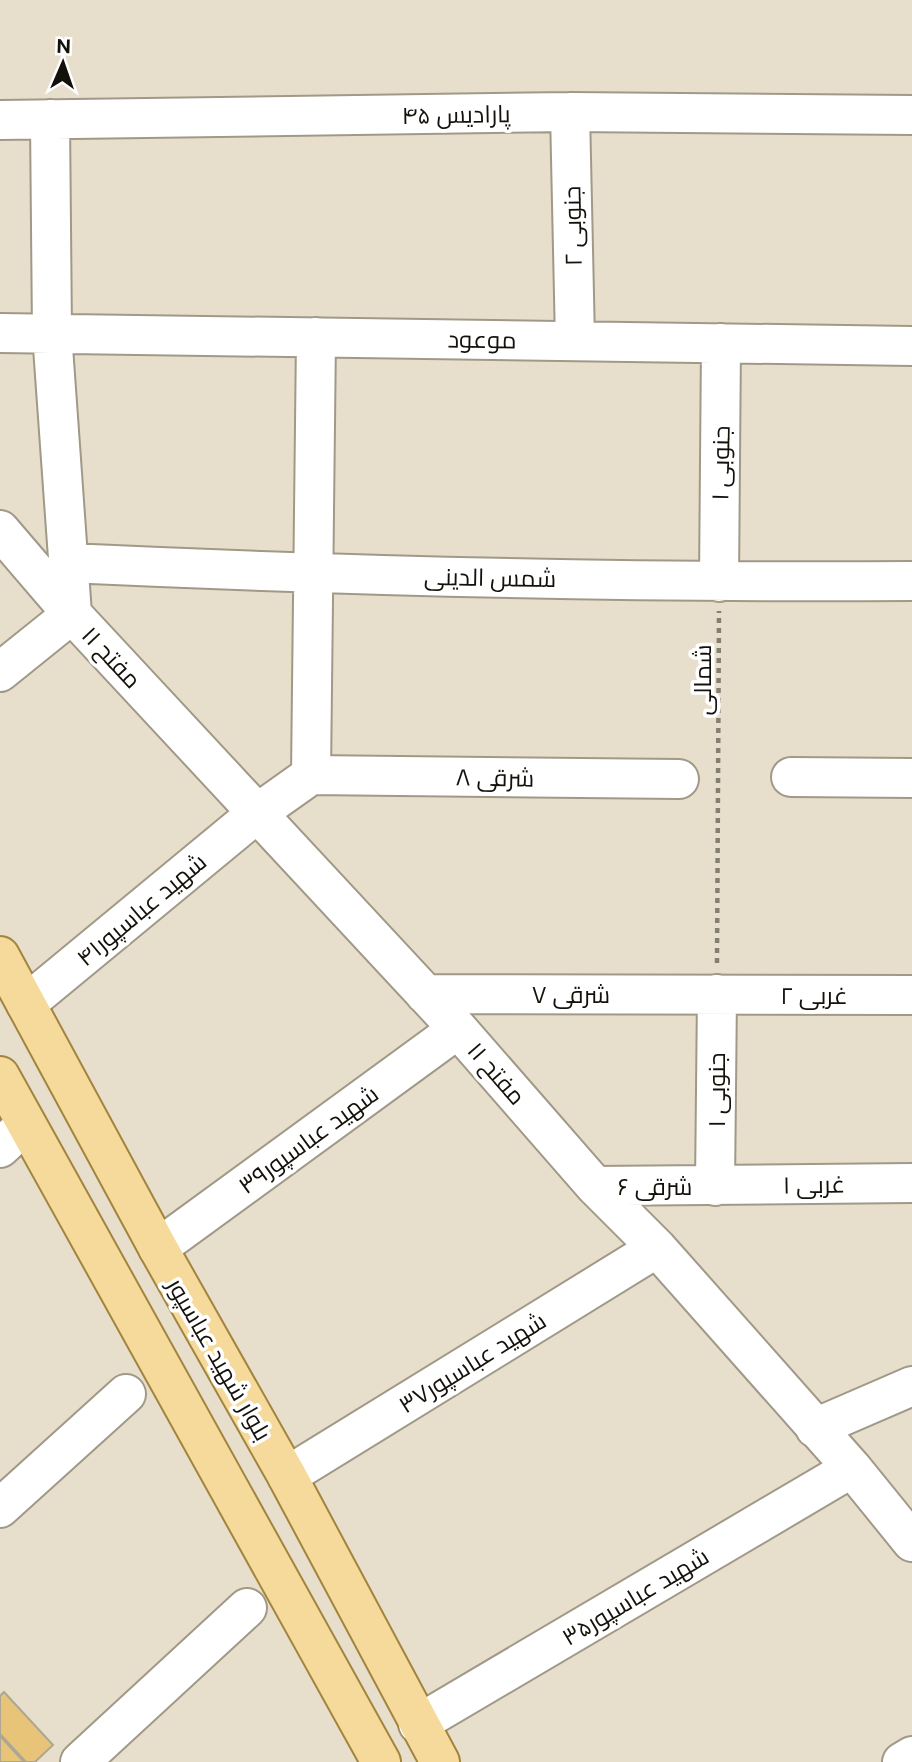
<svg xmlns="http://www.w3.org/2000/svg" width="912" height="1762" font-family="'Public Sans',Cairo,sans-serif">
<rect width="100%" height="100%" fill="#e7dfcc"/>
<path fill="#e7c477" stroke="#aea694" stroke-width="2" d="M4 1692 53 1745 35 1762H26L0 1734V1696Z
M0 1736 24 1762H0Z"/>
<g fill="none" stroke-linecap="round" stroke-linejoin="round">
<defs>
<path id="minor" d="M570 112 575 341
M0 120 570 112 912 115
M0 333 912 346
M0 530 72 614 458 1029 595 1186 657 1248 852 1468 912 1542
M68 563C350 576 631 583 912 581
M719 582 721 343
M0 672 72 614 52 333 50 119
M311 775 316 337
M311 775 679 779
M791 777 912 778
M425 994 912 995
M26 1004 256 814 311 775
M0 1148 26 1124
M595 1186 912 1183
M715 1186 717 994
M158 1248 458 1029
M815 1428 912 1386
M287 1476 657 1248
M0 1508 126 1394
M418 1724 852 1468
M80 1762 247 1608
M902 1762 912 1756"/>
<path id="major" d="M0 956 158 1248 287 1476 440 1762
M0 1076 381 1762"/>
</defs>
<use href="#minor" stroke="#a19988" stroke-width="42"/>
<use href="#major" stroke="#a2843d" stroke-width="42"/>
<path stroke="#857f72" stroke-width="4.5" stroke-dasharray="5 5" stroke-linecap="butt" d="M717 963 719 611"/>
<use href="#minor" stroke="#fff" stroke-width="38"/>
<use href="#major" stroke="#f5da9b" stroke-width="38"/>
</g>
<g text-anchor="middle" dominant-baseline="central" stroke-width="7" stroke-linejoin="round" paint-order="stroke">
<g font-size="24" fill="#14110b" stroke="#fff">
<text transform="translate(456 114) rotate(-1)">پارادیس ۴۵</text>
<text transform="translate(572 226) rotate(-91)">جنوبی ۲</text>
<text transform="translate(482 339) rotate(1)">موعود</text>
<text transform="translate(720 463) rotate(-89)">۱ جنوبی</text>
<text transform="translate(490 577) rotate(1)">شمس الدینی</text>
<text transform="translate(112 657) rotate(47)">مفتح ۱۱</text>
<text transform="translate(702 680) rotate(-90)">شمالی</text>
<text transform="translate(495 777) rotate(1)">شرقی ۸</text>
<text transform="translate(141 909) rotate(-40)">۴۱شهید عباسپور</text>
<text x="571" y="994">شرقی ۷</text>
<text x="814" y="995">غربی ۲</text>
<text transform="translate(497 1073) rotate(49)">مفتح ۱۱</text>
<text transform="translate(716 1090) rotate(-90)">جنوبی ۱</text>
<text transform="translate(308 1139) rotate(-36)">شهید عباسپور۳۹</text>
<text transform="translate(814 1184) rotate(-1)">غربی ۱</text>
<text x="655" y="1186">شرقی ۶</text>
<text transform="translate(220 1359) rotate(60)">بلوار شهید عباسپور</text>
<text transform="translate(472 1362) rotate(-32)">شهید عباسپور۳۷</text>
<text transform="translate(635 1596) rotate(-31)">شهید عباسپور۳۵</text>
</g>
</g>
<g transform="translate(63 63) rotate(2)" stroke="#ffffff" stroke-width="5" paint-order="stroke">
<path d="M0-5L12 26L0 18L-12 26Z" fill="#14110b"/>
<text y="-10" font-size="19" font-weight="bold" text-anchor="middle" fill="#14110b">N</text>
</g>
</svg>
